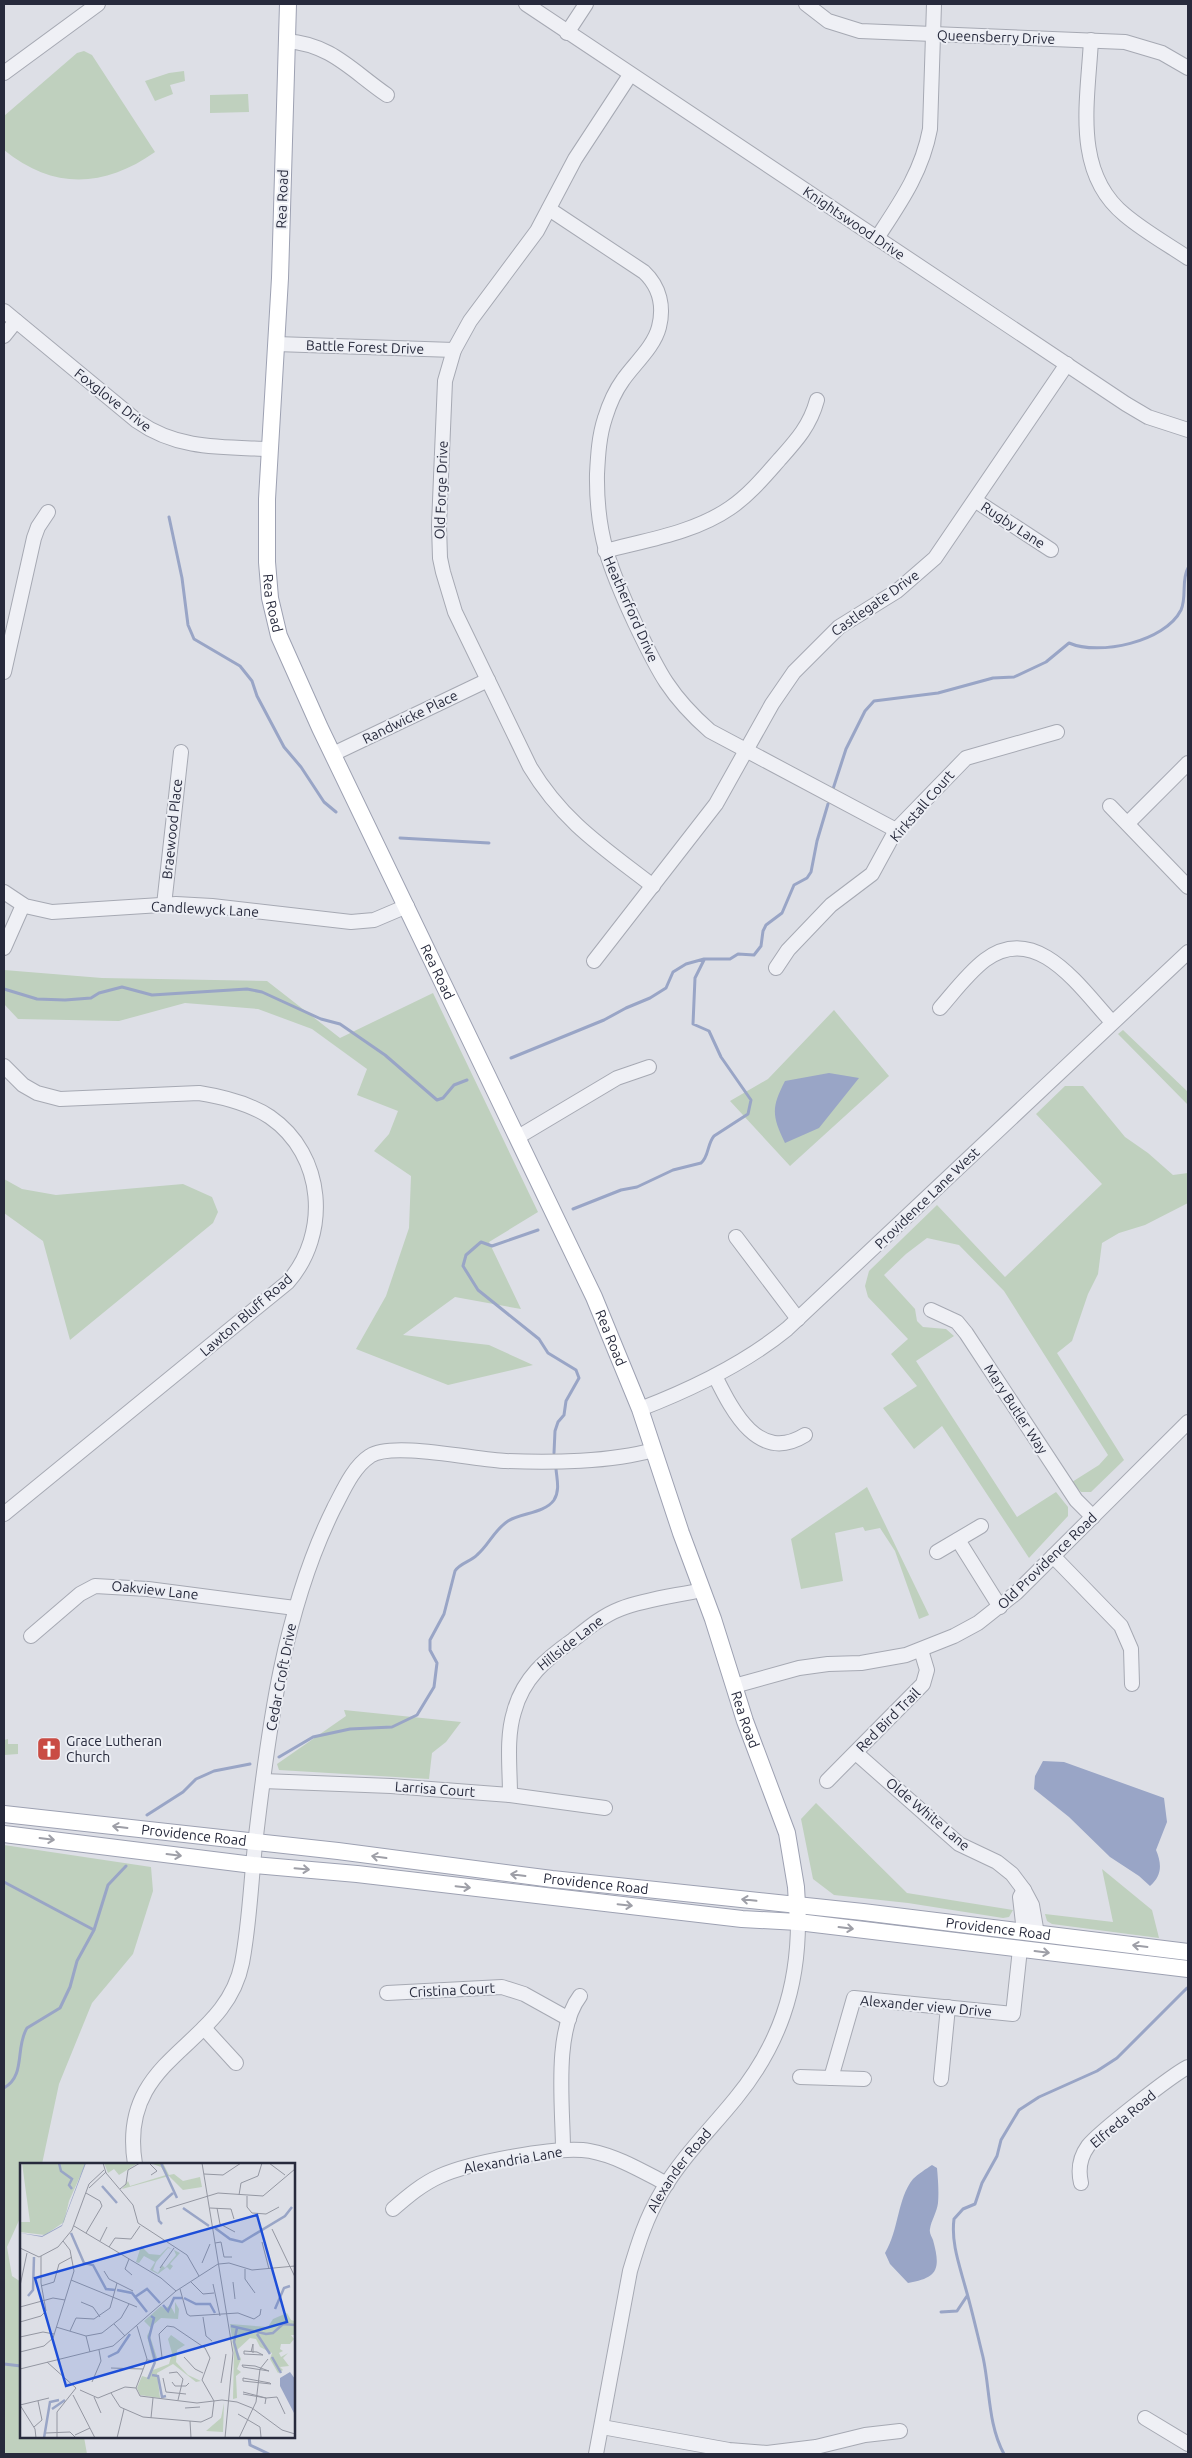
<svg xmlns="http://www.w3.org/2000/svg" width="1192" height="2458" font-family="Ubuntu,sans-serif">
<rect width="100%" height="100%" fill="#dddfe6"/>
<path fill="#bfd0be" d="M84 51 92 55 155 152C104 188 53 190 4 150V116L77 53Z
M184 71 185 81 170 85 173 94 155 101 145 81 169 73Z
M248 94 249 112 210 113V95Z
M4 970 102 978 267 981 340 1038 433 993 538 1212 489 1242 521 1309 455 1297 403 1335 489 1345 533 1365 448 1385 356 1349 386 1296 409 1228 411 1176 374 1151 389 1134 398 1111 357 1095 367 1069 312 1029 258 1009 185 1003 119 1021 18 1019 4 1004Z
M834 1010 889 1076 790 1166 730 1101 768 1079Z
M1123 1030 1188 1092V1105L1118 1034Z
M1065 1086H1083L1125 1137 1148 1153 1173 1175 1188 1173V1203L1145 1225 1119 1233 1102 1243 1098 1274 1088 1294 1072 1341 1057 1353 1124 1460 1091 1492H1081L1072 1482 1099 1465 1108 1455 1004 1291 959 1245 927 1238 906 1254 884 1275 915 1309 917 1321 923 1327 946 1329 954 1336 916 1361 1017 1517 1056 1492 1068 1507V1516L1029 1558 942 1426 914 1449 883 1408 917 1386 891 1354 908 1339 868 1297 865 1286 869 1271 937 1205 1005 1277 1102 1184 1036 1114Z
M4 1179 22 1189 56 1195 183 1184 212 1197 218 1212 213 1223 70 1340 43 1241 4 1213Z
M867 1487 929 1615 919 1619 895 1551 880 1528 865 1531 863 1527 835 1533 843 1581 801 1589 791 1539Z
M344 1710 461 1722 446 1742 432 1753 429 1779 279 1770 277 1764 346 1716Z
M8 1739V1744H18V1754L4 1755V1740Z
M816 1803 907 1893 1013 1910 1009 1917 1003 1918 908 1903 834 1895 813 1879 801 1819Z
M4 1845 151 1867 153 1891 133 1954 92 2003 59 2084 42 2164H21V2216L7 2247 12 2276 21 2282V2437H84L87 2454H4Z
M1102 1869 1152 1910 1159 1938 1052 1924 1047 1921 1045 1914 1113 1922Z"/>
<path fill="#99a5c6" d="M829 1073 859 1078 819 1128 785 1143C772 1116 771 1108 785 1081Z
M1043 1761 1064 1762 1164 1798 1167 1822 1156 1850C1162 1864 1162 1876 1150 1886L1139 1876 1110 1857 1069 1817 1034 1789 1035 1776Z
M932 2165 937 2168C938 2179 939 2192 938 2203 937 2212 931 2221 930 2229 929 2233 932 2237 933 2240 941 2269 938 2278 908 2283L890 2264 885 2253C899 2230 897 2199 913 2179 918 2174 926 2169 932 2165Z"/>
<g fill="none" stroke-linecap="round" stroke-linejoin="round">
<path stroke="#99a5c6" stroke-width="3" d="M169 517 182 578 188 625 194 639 240 666 252 681 257 696 284 747 301 767 324 802 336 812
M833 789 846 749 865 711 874 701 938 693 993 678 1014 677 1046 662 1069 643C1099 656 1165 642 1181 610 1187 597 1181 580 1188 568
M400 838 489 843
M4 989 37 999 65 1000 91 998 99 993 122 987 152 995 247 989 262 992 321 1019 340 1024 385 1055 437 1100 443 1098 454 1085 467 1080
M511 1058 604 1020 626 1008 650 998 666 988 673 972 686 964 704 959H730L738 954 754 955 761 946 763 931 766 925 782 913 794 885 807 878 811 872 817 841 828 804
M573 1209 621 1190 637 1187 673 1170 701 1163C709 1157 707 1144 714 1136L748 1114 751 1100 721 1057 709 1031 693 1024 695 978 704 960
M538 1230 492 1246 481 1242 466 1255 463 1266 478 1290 539 1339 548 1353 576 1370 579 1378 566 1401 564 1415 558 1422 555 1431 554 1453
M279 1757 313 1737 350 1729 392 1727 417 1715 434 1687 437 1663 430 1650V1640L444 1614 455 1571C460 1563 470 1562 477 1555 489 1545 494 1530 508 1521 521 1513 545 1513 554 1500 560 1490 557 1480 556 1469
M147 1815 183 1792 196 1779 214 1771 250 1764
M4 1882 94 1930
M4 2088C26 2076 15 2047 27 2028L60 2008 70 1987 77 1961 94 1930 108 1885 126 1866
M941 2312 957 2311 967 2296
M4 2364 21 2366
M249 2437 250 2445 269 2454
M1004 2454C988 2425 990 2389 983 2357 977 2333 972 2310 965 2286 959 2264 951 2242 954 2219L963 2209 975 2204 982 2183 997 2156 1001 2140 1019 2110 1039 2097 1097 2071 1117 2058 1187 1988"/>
<defs>
<g id="minor">
<path d="M526 4 1126 404 1148 417 1188 430"/>
<path d="M806 4 828 21 860 31 1125 42 1162 53 1188 68"/>
<path d="M567 33 586 4"/>
<path d="M1091 40C1088 100 1072 172 1125 215 1144 231 1167 244 1188 258"/>
<path d="M286 41C331 44 352 71 387 95"/>
<path d="M4 73 98 4"/>
<path d="M630 75 575 159 537 231 470 321 454 350 445 381 439 525 440 558 443 572 455 612 530 767C563 822 604 848 653 886"/>
<path d="M549 209 644 272C660 287 664 307 659 327 654 347 634 364 623 380 615 391 609 405 605 418 599 436 598 455 597 474 596 535 610 569 635 623 658 671 669 695 710 731L896 830"/>
<path d="M877 238C900 203 922 172 930 129L934 4"/>
<path d="M4 311 137 421C178 450 222 447 270 449"/>
<path d="M4 336 16 321"/>
<path d="M276 344 454 350"/>
<path d="M976 501 1051 550"/>
<path d="M605 551C646 540 694 533 730 508 749 495 764 477 779 460 796 441 810 426 817 400"/>
<path d="M4 672 34 538 38 527 48 512"/>
<path d="M333 754 488 680"/>
<path d="M1110 806 1188 887"/>
<path d="M1128 823 1188 763"/>
<path d="M4 892 25 906 52 912 176 904 212 906 351 922 374 920 407 906"/>
<path d="M164 905 181 752"/>
<path d="M4 948 23 905"/>
<path d="M594 961 716 804 772 704 794 672 839 627 897 591 935 558 1067 364"/>
<path d="M776 968 788 950 831 905 872 874 896 830 966 758 1057 732"/>
<path d="M940 1008C954 992 968 973 985 960 1037 921 1081 989 1112 1022"/>
<path d="M4 1066 23 1085 37 1093 60 1099 199 1093C224 1097 249 1103 270 1117 325 1155 330 1234 288 1282L4 1514"/>
<path d="M518 1137 617 1078 649 1067"/>
<path d="M736 1237 798 1319"/>
<path d="M931 1310 957 1322 966 1333 1076 1500 1093 1517"/>
<path d="M715 1376C732 1410 758 1464 805 1435"/>
<path d="M640 1409C692 1389 744 1364 787 1329L1188 952"/>
<path d="M958 1540 1000 1607"/>
<path d="M937 1552 981 1526"/>
<path d="M1053 1556 1121 1626 1131 1649 1132 1684"/>
<path d="M31 1636 80 1594 95 1586 148 1589 295 1608"/>
<path d="M734 1686 799 1668 828 1664 861 1663 906 1655 954 1636 978 1623 1016 1593 1188 1422"/>
<path d="M856 1753 959 1844 997 1862 1012 1874 1024 1890"/>
<path d="M263 1781 391 1786 510 1795 605 1808"/>
<path d="M827 1781 923 1684 927 1670 921 1650"/>
<path d="M510 1795C510 1768 506 1738 514 1712 523 1678 546 1659 573 1640 588 1628 602 1616 620 1609 646 1599 675 1596 702 1590"/>
<path d="M1024 1932 1020 1897 1024 1890 1032 1905 1037 1934"/>
<path d="M387 1993 502 1987 524 1994 569 2019"/>
<path d="M204 2028 236 2063"/>
<path d="M800 2077 864 2079"/>
<path d="M831 2078 854 1998 1013 2014 1020 1949"/>
<path d="M941 2079 948 2007"/>
<path d="M563 2150C563 2108 553 2031 580 1996"/>
<path d="M135 2164C117 2055 225 2049 242 1963 250 1921 251 1878 256 1836 269 1725 284 1609 334 1508 343 1491 353 1467 370 1456 392 1441 476 1460 506 1461 550 1463 612 1462 653 1450"/>
<path d="M1081 2183C1078 2170 1080 2157 1088 2146 1099 2132 1172 2075 1188 2067"/>
<path d="M393 2209C408 2196 422 2184 440 2176 469 2163 559 2145 590 2151 617 2156 642 2171 667 2184"/>
<path d="M1145 2418 1188 2444"/>
<path d="M602 2427 729 2450 767 2453 816 2447 865 2435 900 2431"/>
<path id="s1" d="M596 2454 630 2271C638 2244 646 2218 661 2193 681 2158 711 2129 736 2098 779 2045 798 1989 798 1922"/>
</g>
<g id="major">
<path id="s2" d="M288 4 280 278 267 499V562L270 598 279 636 320 728 594 1297 640 1409 681 1533 713 1619 745 1721 787 1833 796 1887 798 1922"/>
<path id="s3" d="M4 1814 338 1851 552 1879 863 1912 1188 1952"/>
<path d="M4 1834 253 1865 357 1874 742 1919 798 1922 1188 1969"/>
</g>
</defs>
<use href="#minor" stroke="#a6a9b3" stroke-width="16"/>
<use href="#major" stroke="#9da1b2" stroke-width="18"/>
<use href="#minor" stroke="#eff0f5" stroke-width="14"/>
<use href="#major" stroke="#fff" stroke-width="16"/>
</g>
<defs><path id="oneway-shaft" d="M-6 0H5M1.5-3L5.5 0L1.5 3" fill="none" stroke-width="1.6" stroke-linecap="round" stroke-linejoin="round" transform="scale(1.25)"/></defs>
<g stroke="#9e9fa7">
<use href="#oneway-shaft" transform="translate(120 1827) rotate(-173)"/>
<use href="#oneway-shaft" transform="translate(47 1839) rotate(7)"/>
<use href="#oneway-shaft" transform="translate(174 1855) rotate(7)"/>
<use href="#oneway-shaft" transform="translate(379 1857) rotate(-172)"/>
<use href="#oneway-shaft" transform="translate(302 1869) rotate(5)"/>
<use href="#oneway-shaft" transform="translate(518 1875) rotate(-173)"/>
<use href="#oneway-shaft" transform="translate(463 1887) rotate(6)"/>
<use href="#oneway-shaft" transform="translate(749 1900) rotate(-174)"/>
<use href="#oneway-shaft" transform="translate(625 1905) rotate(6)"/>
<use href="#oneway-shaft" transform="translate(846 1928) rotate(7)"/>
<use href="#oneway-shaft" transform="translate(1140 1946) rotate(-173)"/>
<use href="#oneway-shaft" transform="translate(1042 1952) rotate(7)"/>
</g>
<defs>
<symbol id="church-square" viewBox="-11 -11 22 22"><rect x="-9" y="-9" width="18" height="18" rx="4" fill="#c94c44" stroke="#eceef4"/><path d="M-1.2-6h2.4v3.5h3.3v2.4h-3.3V6h-2.4V-.1h-3.3v-2.4h3.3Z" fill="#fff"/></symbol>
</defs>
<g fill-rule="evenodd">
<use href="#church-square" x="35" y="1735" width="28" height="28"/>
</g>
<g text-anchor="middle" dominant-baseline="central" stroke-width="4" stroke-linejoin="round" paint-order="stroke">
<g font-size="14" fill="#272a3c" stroke="#eceef4">
<text transform="translate(996 37) rotate(2)">Queensberry Drive</text>
<text transform="translate(282 199) rotate(-88)">Rea Road</text>
<text transform="translate(854 223) rotate(34)">Knightswood Drive</text>
<text transform="translate(365 347) rotate(2)">Battle Forest Drive</text>
<text transform="translate(113 400) rotate(38)">Foxglove Drive</text>
<text transform="translate(441 490) rotate(-88)">Old Forge Drive</text>
<text transform="translate(1013 525) rotate(33)">Rugby Lane</text>
<text stroke="none"><textPath href="#s2" startOffset="600">Rea Road</textPath></text>
<text transform="translate(875 603) rotate(-35)">Castlegate Drive</text>
<text transform="translate(631 609) rotate(66)">Heatherford Drive</text>
<text transform="translate(410 717) rotate(-26)">Randwicke Place</text>
<text transform="translate(922 806) rotate(-49)">Kirkstall Court</text>
<text transform="translate(172 829) rotate(-84)">Braewood Place</text>
<text transform="translate(205 909) rotate(3)">Candlewyck Lane</text>
<text stroke="none"><textPath href="#s2" startOffset="1005">Rea Road</textPath></text>
<text transform="translate(927 1198) rotate(-44)">Providence Lane West</text>
<text transform="translate(246 1315) rotate(-41)">Lawton Bluff Road</text>
<text stroke="none"><textPath href="#s2" startOffset="1410">Rea Road</textPath></text>
<text transform="translate(1016 1409) rotate(57)">Mary Butler Way</text>
<text transform="translate(1047 1561) rotate(-44)">Old Providence Road</text>
<text transform="translate(155 1590) rotate(6)">Oakview Lane</text>
<text transform="translate(570 1643) rotate(-38)">Hillside Lane</text>
<text transform="translate(281 1677) rotate(-79)">Cedar Croft Drive</text>
<text stroke="none"><textPath href="#s2" startOffset="1815">Rea Road</textPath></text>
<text transform="translate(888 1720) rotate(-45)">Red Bird Trail</text>
<text transform="translate(435 1789) rotate(4)">Larrisa Court</text>
<text transform="translate(928 1814) rotate(40)">Olde White Lane</text>
<text stroke="none"><textPath href="#s3" startOffset="191">Providence Road</textPath></text>
<text stroke="none"><textPath href="#s3" startOffset="596">Providence Road</textPath></text>
<text stroke="none"><textPath href="#s3" startOffset="1001">Providence Road</textPath></text>
<text transform="translate(452 1990) rotate(-3)">Cristina Court</text>
<text transform="translate(926 2006) rotate(5)">Alexander view Drive</text>
<text transform="translate(1123 2119) rotate(-40)">Elfreda Road</text>
<text transform="translate(513 2160) rotate(-10)">Alexandria Lane</text>
<text stroke="none"><textPath href="#s1" startOffset="299">Alexander Road</textPath></text>
</g>
<g font-size="14" fill="#272a3c" stroke="#eceef4" text-anchor="start">
<text x="66" y="1741">Grace Lutheran<tspan x="66" dy="16">Church</tspan></text>
</g>
</g>
<g transform="translate(20 2163)">
<rect width="275" height="275" fill="#dddfe6"/>
<path d="M2 0H66L49 38 44 59 25 72 0 69V59H10ZM84 0H118L99 12 94 6 88 10ZM130 0H143L149 12 154 11 163 18 180 14 182 24 163 27 149 13 102 26 108 18 110 23 146 12 141 4ZM121 83 129 91 140 92 148 84 152 86 148 85 136 99 133 107 138 110 142 102 145 105 156 92 154 87 160 90 150 101 153 103 150 107 147 104 138 111 130 107 135 99 124 93 119 100 116 99ZM155 139 159 146 158 156 141 155 133 162 130 173 137 195 133 197 127 173 131 165 124 158 141 143 145 146 150 142 155 151ZM267 150 271 157 275 158V175L274 172H271L274 176 270 181H261L260 186 263 188 259 190 261 194 268 190 263 195 269 203 260 204 263 207 258 210 250 196 252 190 240 184 236 176 230 175 217 187 221 196 217 206 221 209 216 213 217 235 213 236 214 190 210 161 248 164 253 156ZM151 172 165 182 157 187 156 199 168 212 181 218 176 219 153 201 137 210 140 235 120 232 117 225 122 213 129 215 133 207 149 201 152 190 148 176ZM204 240 203 269 186 268 201 255Z" fill="#bfd0be"/>
<path d="M65 0H66L42 63 22 74 0 70 22 73 42 62ZM270 209 275 216 274 250 260 223V215Z" fill="#99a5c6"/>
<path fill="none" stroke="#99a5c6" stroke-width="2.5" d="M39 0 41 8 52 16 49 22 52 26M141 0 157 35M82 23 97 40M163 45 189 63M142 61 139 58 137 44 153 30M195 65 210 76 222 79 265 53 272 44M51 70 64 100 73 102 86 126 95 127M97 127 112 130 127 149M8 133 13 127 14 94M115 134 127 126 140 140M164 135 176 141H190L195 150M143 142 148 148 154 135H162M255 146 264 125 270 123M131 153 134 155 129 175 135 197M211 163 246 171 253 170 263 161 275 162M217 165 214 179 219 197M237 171 250 191M88 194 98 189 110 171M252 194 261 210M132 212 138 213 142 234 146 233M128 216 135 199M32 246 45 237M24 275 30 239 39 237"/>
<path fill="none" stroke="#9497a2" stroke-width="1" d="M83 0 86 10 113 42 118 60 167 92 179 113M129 0 137 8 131 12M182 0 213 190 205 275M249 0 265 12M184 11 203 12 221 0M69 25 86 9M100 26 106 21 108 7 120 0M66 30 80 38 82 43 66 70M219 32 221 20 238 13 242 0M227 33V44L232 50 246 51 259 44M190 45 211 46 214 56M197 45 200 61 215 69M146 46 198 30 243 33 275 6M54 63 141 115 156 128M252 66 275 114M80 78 87 64M242 79 249 106M195 80 201 79 204 94H212M89 84 95 75 111 76 120 63M0 85 19 94 38 84 52 67 69 21 84 7M109 96 105 106 112 112M182 100 190 81M199 101 209 100 232 107 275 103M140 105 154 85M225 106V116L235 130M84 108 89 116 113 128M51 117 117 144M171 119 183 131 194 130M213 119 215 136M193 121 200 153M0 123 7 90M21 123 34 119 39 101 52 94M160 126 167 151 170 153 218 150 234 156 240 152 241 146M61 139 73 144 80 154M0 144 33 135 45 137M183 154 186 173 192 178M0 159 21 153 26 148 21 120V93M94 161 105 173M117 163 127 196 116 225 120 233 177 240 202 237 217 239 232 245 262 267 275 271M36 164 66 173 82 170 101 155 109 141M50 168 56 155 74 156 90 145 97 120M66 173 70 189M0 174 23 169 34 171M224 188 237 189 243 192 224 191ZM0 189 24 183 33 175 54 108 50 87 43 78M231 189 233 181V190M164 194 175 206 183 210M27 199 56 225 37 249V275M222 202 235 203 249 208 223 204ZM91 205 123 206M0 206 93 183 156 128 198 101M149 210 157 209 163 216 158 237M143 215 146 229 166 231M223 215 250 220 251 221 223 218ZM72 219 81 198 79 187M152 219 155 223H166L169 220M201 220 206 191M60 227 78 235 105 224 116 225M91 230 100 244 123 254 181 259 192 254 194 238 182 217 190 195 185 185 154 164 147 163 139 171 142 194 136 198 127 197M223 231 246 235 223 229M53 232 75 275M74 234 81 250M245 241 246 235 257 234 265 251M0 242 15 266 16 275M0 242 29 235M165 245 180 244M218 251 240 264 241 274M131 255 133 235M170 258 171 275M14 264 22 257 18 238M26 270 50 269 56 275M55 272 70 265M97 275 104 246M219 275 236 239 240 206 248 196"/>
<path fill="#1d4ed8" fill-opacity="0.15" stroke="#1d4ed8" stroke-width="2.5" d="M237 52 267 159 46 223 15 115Z"/>
<rect width="275" height="275" fill="none" stroke="#272a3c" stroke-width="2.5"/>
</g>
<rect width="1192" height="2458" fill="none" stroke="#272a3c" stroke-width="10"/>
</svg>
